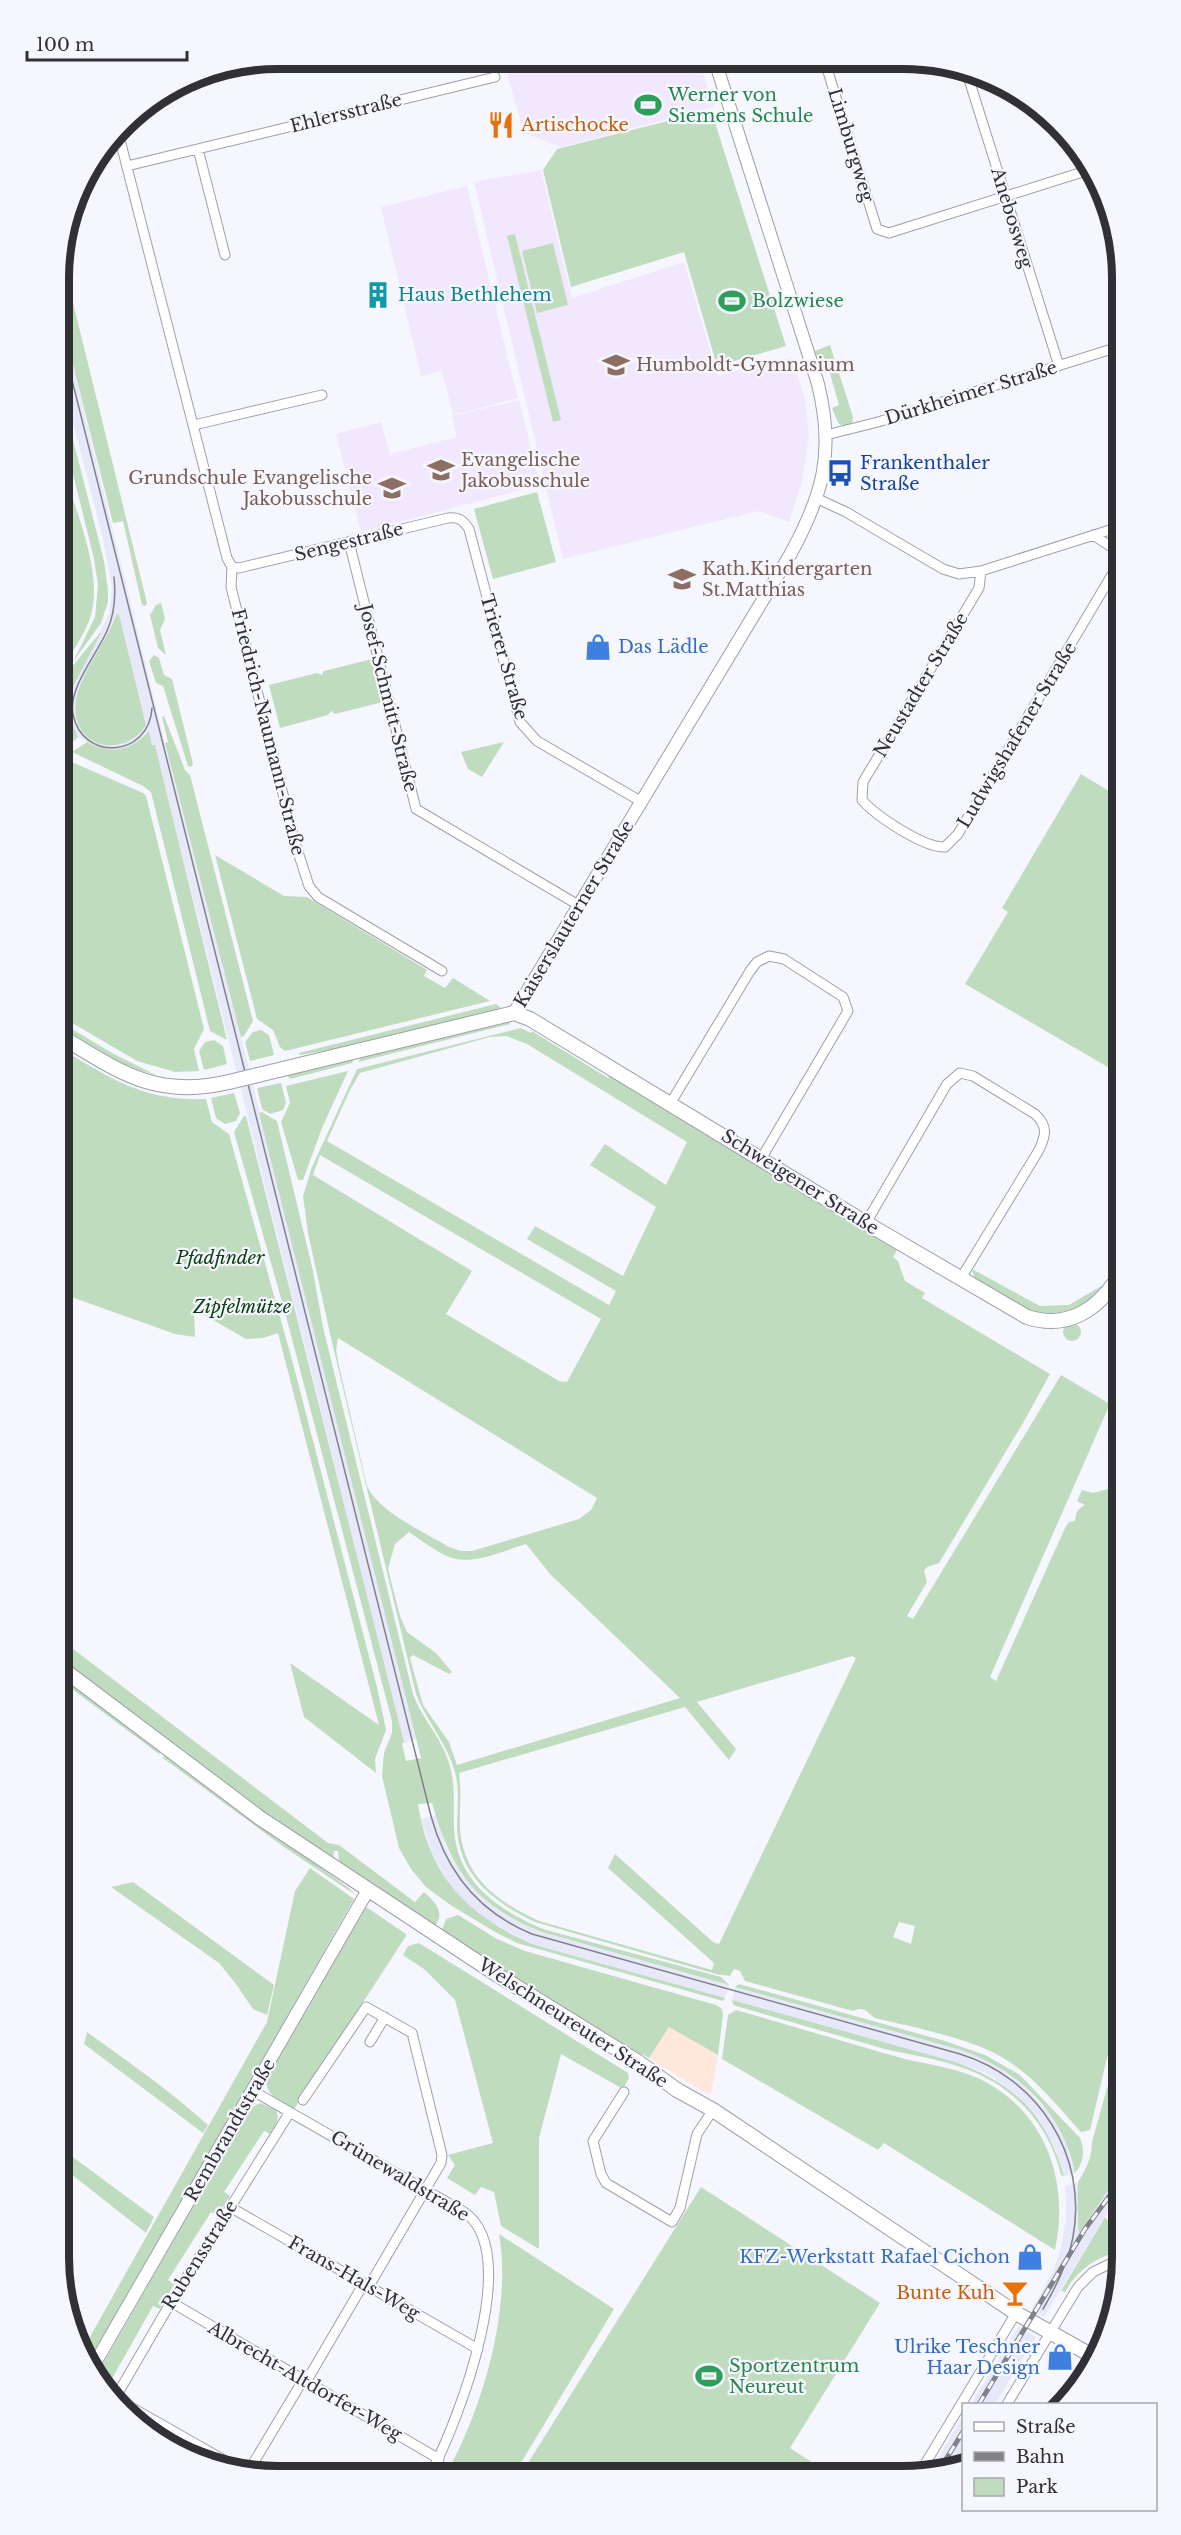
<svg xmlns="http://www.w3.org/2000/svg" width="1181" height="2535" font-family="'Libre Baskerville',serif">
<rect width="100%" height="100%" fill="#f5f6fe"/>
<path fill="#ffe8db" d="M669 2027 718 2055 711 2094 709 2095 649 2058Z"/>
<path fill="#e7e9fa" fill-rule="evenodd" d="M59 309 161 728 241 1037 416 1739 404 1743 155 745H153L148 732 135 744 122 749H101L78 737 68 714 67 698 70 689 109 614 112 588 103 539 59 368ZM119 614 146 724 131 741 113 746 100 744 86 735 78 723 75 711 89 669 103 646 116 615Z
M436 1815 446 1848 461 1873 484 1899 500 1912 542 1932 729 1985 725 1998 535 1945 483 1918 454 1891 433 1856 421 1819Z
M735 1987 961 2050 990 2061 1020 2082 1051 2115 1065 2140 1075 2173 1064 2176 1056 2150 1039 2119 1015 2093 986 2073 952 2061 732 2000Z
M1122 2170V2188L1044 2317 1032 2309 1053 2271 1061 2248 1066 2218 1065 2186 1077 2183 1079 2233Z
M1019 2326 1036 2337 995 2404H971Z
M963 2416V2457L956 2469H935L942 2451Z"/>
<path fill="#f2e8fd" d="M503 60 699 61 714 107 561 147 524 133Z
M541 170 572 298 684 262 718 376 792 357 805 400 809 434 802 482 789 522 759 511 563 559 474 182Z
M467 186 507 355 493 359 507 356 518 398 453 415 442 371 421 376 381 207Z
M519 400 540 485 361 532 336 434 381 422 390 454 457 437 452 416Z"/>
<path fill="#c0dcbf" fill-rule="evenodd" d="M711 110 786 346 717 366 684 252 571 287 543 170 557 149Z
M515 234 561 420 553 422 507 236Z
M553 243 568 305 537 313 522 251Z
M61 254 147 603 145 606 142 605 123 521 113 523 59 309V263Z
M830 345 853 417 852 424 843 426 838 423 832 408 839 405 827 363 819 365 815 351Z
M59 368 68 402 64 404 104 561 108 590V602L101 623 73 662 95 617 98 585 94 559 60 421Z
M60 457C71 502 104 568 91 615 85 635 70 654 60 673Z
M537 492 556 562 493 579 474 509Z
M161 603 165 619 160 630 166 655 158 648 150 615 156 605Z
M119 614 146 725C129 754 83 753 76 716 70 684 106 646 116 615Z
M102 631 67 698 68 714 78 737 68 746 63 741 61 735C61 719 57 698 61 683 63 677 95 638 102 631Z
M154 655 159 658 164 675 172 679 193 764 191 767 188 766 163 686 156 683 149 661Z
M372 659 383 702 335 714 331 711 328 715 280 728 269 685 317 673 322 675 324 671Z
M164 716 185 770 190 775 253 1021 244 1036 241 1037 165 743 168 742 162 717Z
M149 731 152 745H155L227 1040 210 1031 151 792 143 786 72 752 87 742C109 755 132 751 149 731Z
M504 742 482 777 468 769 461 752Z
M65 759 143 793 146 796 204 1029 194 1049 199 1071 175 1072 137 1061 62 1017 61 762Z
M1081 774 1117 796 1118 1073 965 984 1008 912 1002 908Z
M215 855 284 896 307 897 427 970 424 976 445 988 453 978 490 1001 285 1051 280 1047 273 1030 257 1019Z
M496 1004 501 1008 352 1046 300 1055 299 1053Z
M509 1019 510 1024 358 1062 361 1057Z
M62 1023 112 1053 156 1075C121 1066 92 1048 62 1029Z
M521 1028 531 1033 532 1031 608 1078 610 1075 896 1247 897 1250 893 1257 898 1261 905 1281 925 1293 922 1298 1050 1374 1023 1423 939 1563 927 1567 924 1571 927 1582 907 1616 913 1619 1061 1375 1110 1404 990 1677 996 1681 1065 1528 1069 1522 1075 1521C1076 1512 1077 1509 1085 1505L1077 1501 1082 1490 1093 1493 1119 1486 1122 2170 1079 2233C1078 2229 1077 2184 1078 2182 1086 2169 1092 2158 1092 2142L1116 2056 1108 2054 1090 2130 1081 2132C1059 2108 1038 2081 1011 2063 978 2039 915 2028 875 2018 865 2011 865 2006 853 2011L745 1981 740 1971 734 1969 730 1976 716 1974 535 1922C495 1903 459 1876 457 1828 457 1809 460 1791 455 1772 447 1743 427 1722 416 1694L331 1338 308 1233 303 1196 312 1167 357 1069ZM506 1036 527 1044 687 1142 666 1185 605 1144 590 1165 656 1207 623 1276 535 1226 527 1239 616 1291 609 1305 327 1141 350 1090 360 1073 490 1037ZM320 1155 601 1319 567 1382 559 1381 446 1314 472 1271 313 1175ZM338 1338 597 1498 591 1510 579 1519 472 1551H461L449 1547C424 1532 379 1512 367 1486L339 1366 336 1350ZM409 1532C421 1540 435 1551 449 1557 474 1566 502 1551 526 1544L550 1574 680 1698 457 1765 449 1742 423 1705 410 1658 413 1655 449 1674 452 1672 436 1653 407 1632 400 1616 388 1569 395 1544ZM852 1656 856 1658 719 1944 713 1942 615 1854 608 1868 714 1963 712 1970 539 1921C498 1902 464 1878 460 1829 459 1810 462 1792 459 1773L685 1707 729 1760 736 1749 697 1702ZM899 1922 915 1926 911 1944 893 1937Z
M261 1030 269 1035 274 1055 250 1061 245 1042 253 1032Z
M214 1040 223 1046 227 1064 204 1070 199 1051 205 1042Z
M62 1049C113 1080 144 1101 206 1099L212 1122 229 1134 292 1360 377 1687 386 1730 375 1759 376 1773 304 1717 290 1663 379 1725 278 1333 263 1338 246 1339 194 1309 195 1337 175 1334 63 1294Z
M354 1058 352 1063 290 1079 286 1074Z
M348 1071 322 1128 303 1180H298L281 1122 290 1103 286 1086Z
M281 1083 286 1103 283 1110 270 1114 262 1109 257 1088Z
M234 1093 240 1113 236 1121 225 1124 216 1118 211 1098Z
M262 1112 277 1121 313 1271 323 1327 413 1694C422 1719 441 1737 449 1763 456 1785 453 1804 454 1827 456 1882 499 1911 546 1930L721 1977 729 1985 542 1932C475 1906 451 1870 432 1803L418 1804C429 1877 469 1917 535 1945L725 1998 723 2001 517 1943 495 1932 449 1904 426 1887 411 1869 399 1848 382 1776 384 1753 392 1733V1721L286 1316 234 1132 244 1116H246L404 1742 402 1744 406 1761 421 1758 277 1185 259 1113Z
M972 1269 1040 1306 1069 1305 1103 1285 1095 1298 1072 1313 1040 1317 975 1281Z
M1063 1332a9 9 0 1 1 18 0a9 9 0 1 1-18 0Z
M64 1642 328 1843 339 1845 415 1902 424 1892C434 1901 446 1912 435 1926L339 1862 338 1851H334L333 1858C238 1801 152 1729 64 1662Z
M64 1677 162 1751 159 1754 64 1683Z
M166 1754 350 1889 354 1894 284 1847 163 1758Z
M310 1868 354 1899 89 2365 82 2351 267 2022 295 1891Z
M133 1882 274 1985 267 2015 253 2009 236 1984 219 1963 111 1887Z
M366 1907 406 1934V1936L294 2109C281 2101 264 2096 267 2078Z
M458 1915 497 1939 525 1951 716 2005 722 2009 723 2015 718 2055 669 2027 649 2058 642 2054 640 2056 474 1953 442 1930 446 1919Z
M419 1943 628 2073 629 2078 623 2089 561 2054 539 2138V2249L501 2226 494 2192 481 2187 475 2195 447 2178 455 2165 448 2155 493 2143 455 2000 424 1969 403 1955 408 1946Z
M739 1984 945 2041 985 2055 1020 2075 1080 2138C1085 2150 1084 2163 1075 2173 1063 2112 1018 2070 961 2050L735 1987Z
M732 2000 952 2061C1013 2082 1046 2113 1064 2176L1061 2175C1049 2123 1011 2083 960 2067 936 2058 910 2055 885 2049 835 2035 786 2020 736 2006L733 2004Z
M736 2010C789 2025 841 2041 894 2056 921 2064 951 2066 978 2078 1045 2110 1070 2180 1055 2250L884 2143 878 2150 722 2059 728 2015Z
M87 2032C129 2062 170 2091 208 2125L203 2133 84 2044Z
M260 2103 276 2110C280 2120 276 2126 270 2134L264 2131 224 2192 230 2196 218 2215 211 2212 168 2280 174 2284 160 2309 153 2306 110 2382 116 2386 110 2396 95 2378 249 2109Z
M66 2152 154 2217 146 2233 66 2170Z
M701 2187 880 2303 790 2448 824 2470 540 2471 528 2463Z
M1105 2217 1109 2222 1120 2250C1095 2259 1078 2269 1065 2292L1061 2291Z
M499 2234 614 2309 516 2471H448C483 2406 512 2309 499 2234Z"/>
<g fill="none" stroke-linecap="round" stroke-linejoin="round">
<defs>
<path id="minor" d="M825 62 877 229 889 233 1092 169
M966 70 1059 366
M118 132 227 558 232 567 231 587 296 846 309 886 318 897 442 971
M198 149 225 255
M127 166 495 77
M194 425 322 395
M826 435 878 422 1115 348
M818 499 846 512 943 569 959 574 981 571 1116 528
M1093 535 1116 550
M349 542 416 809 580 906
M232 567 239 568 448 518C459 517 463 520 469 529L520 722 537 741 642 802
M981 571 979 588 863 782 862 800C876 816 924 848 945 847L958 834 1116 568
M670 1104 750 971 757 962 769 956 784 959 843 997 848 1011 761 1159
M866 1223 947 1084 960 1073 973 1076 1035 1114C1048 1126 1046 1135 1039 1150L961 1278
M370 2042 385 2017
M253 2091 464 2212C524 2252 458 2421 432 2471
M624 2092 593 2141 601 2174 606 2183 672 2222 680 2208 697 2134 713 2110
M303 2100 366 2007 412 2033 442 2155 441 2163 369 2286
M230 2207 478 2349
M171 2302 439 2459
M306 2382 364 2283
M115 2398 245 2472
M114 2400 171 2302 290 2112
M1007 2404 1078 2287 1093 2272 1122 2258
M922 2469 1016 2313
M248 2472 303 2380"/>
<path id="tertiary" d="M514 1013 790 555C823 495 835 453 818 384L715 61
M91 2370 368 1890"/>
<path id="secondary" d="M62 1037C121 1073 157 1099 229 1082
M258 1075 514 1013 530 1019 866 1223 1027 1317C1067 1330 1098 1310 1119 1276
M64 1670 260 1818 496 1974 638 2062 677 2090 713 2110 1016 2313 1096 2358"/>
</defs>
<use href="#minor" stroke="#9ea0a9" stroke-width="11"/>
<use href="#tertiary" stroke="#9ea0a9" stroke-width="14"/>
<use href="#secondary" stroke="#9ea0a9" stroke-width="16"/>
<use href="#minor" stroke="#fff" stroke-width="9"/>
<use href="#tertiary" stroke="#fff" stroke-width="12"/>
<use href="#secondary" stroke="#fff" stroke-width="14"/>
<path stroke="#818187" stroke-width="1.5" d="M59 328 431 1816C446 1871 478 1912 532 1934L960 2054C1038 2078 1088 2155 1073 2237 1068 2263 1056 2287 1043 2309
M114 577C116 596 115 613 107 631 97 654 68 688 73 714 82 762 149 758 152 708"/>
<defs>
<path id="rail" d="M979 2404 1085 2229 1122 2179
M940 2469 964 2430"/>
</defs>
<use href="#rail" stroke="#818187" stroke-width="5"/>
<use href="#rail" stroke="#f5f6fe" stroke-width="3" stroke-dasharray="9" stroke-linecap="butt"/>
<defs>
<path id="secondary-bridge" d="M229 1082 258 1075"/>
</defs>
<use href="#secondary-bridge" stroke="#9ea0a9" stroke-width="16" stroke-linecap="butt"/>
<use href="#secondary-bridge" stroke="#fff" stroke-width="14"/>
</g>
<defs>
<symbol id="stadium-bare" viewBox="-9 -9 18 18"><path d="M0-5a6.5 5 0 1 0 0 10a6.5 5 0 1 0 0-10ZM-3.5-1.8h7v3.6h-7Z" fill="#2e9e5b" stroke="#f5f6fe" stroke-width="2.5" paint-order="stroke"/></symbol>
<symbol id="restaurant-bare" viewBox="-9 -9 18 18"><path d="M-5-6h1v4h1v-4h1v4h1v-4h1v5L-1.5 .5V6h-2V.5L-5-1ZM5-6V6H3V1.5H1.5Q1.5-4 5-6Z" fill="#e8710a" stroke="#f5f6fe" stroke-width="2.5" paint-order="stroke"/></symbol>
<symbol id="building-bare" viewBox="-9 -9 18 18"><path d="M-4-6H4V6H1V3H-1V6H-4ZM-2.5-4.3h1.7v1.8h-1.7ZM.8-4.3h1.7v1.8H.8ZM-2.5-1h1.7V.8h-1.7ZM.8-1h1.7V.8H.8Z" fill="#0f9aa8" stroke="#f5f6fe" stroke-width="2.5" paint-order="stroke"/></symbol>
<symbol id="school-bare" viewBox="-9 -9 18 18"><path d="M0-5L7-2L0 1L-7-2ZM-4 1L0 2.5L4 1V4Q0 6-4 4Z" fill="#8d6e63" stroke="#f5f6fe" stroke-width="2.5" paint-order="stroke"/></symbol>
<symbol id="bus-bare" viewBox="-9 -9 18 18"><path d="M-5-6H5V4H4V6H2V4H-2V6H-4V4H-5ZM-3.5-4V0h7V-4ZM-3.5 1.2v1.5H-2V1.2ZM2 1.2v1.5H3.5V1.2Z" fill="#1a4fb4" stroke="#f5f6fe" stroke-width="2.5" paint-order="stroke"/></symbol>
<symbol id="shop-bare" viewBox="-9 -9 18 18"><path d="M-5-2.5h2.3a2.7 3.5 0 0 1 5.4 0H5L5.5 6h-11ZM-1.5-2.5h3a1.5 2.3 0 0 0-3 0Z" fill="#3f7fe0" stroke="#f5f6fe" stroke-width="2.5" paint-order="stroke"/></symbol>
<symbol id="bar-bare" viewBox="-9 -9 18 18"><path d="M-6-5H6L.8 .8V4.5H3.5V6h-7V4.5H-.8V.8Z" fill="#e8710a" stroke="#f5f6fe" stroke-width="2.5" paint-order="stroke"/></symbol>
</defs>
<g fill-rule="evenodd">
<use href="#stadium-bare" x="629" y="86" width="38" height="38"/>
<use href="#restaurant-bare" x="482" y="106" width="38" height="38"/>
<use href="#building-bare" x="359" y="276" width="38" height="38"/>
<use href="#stadium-bare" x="713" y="282" width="38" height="38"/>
<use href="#school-bare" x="597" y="346" width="38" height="38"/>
<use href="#school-bare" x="422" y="451" width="38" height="38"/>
<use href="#bus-bare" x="821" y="454" width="38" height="38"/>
<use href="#school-bare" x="373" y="469" width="38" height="38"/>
<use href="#school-bare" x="663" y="560" width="38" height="38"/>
<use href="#shop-bare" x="579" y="628" width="38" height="38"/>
<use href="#shop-bare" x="1011" y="2238" width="38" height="38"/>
<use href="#bar-bare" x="996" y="2274" width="38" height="38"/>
<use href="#shop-bare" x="1041" y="2338" width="38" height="38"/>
<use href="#stadium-bare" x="690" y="2357" width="38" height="38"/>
</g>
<g text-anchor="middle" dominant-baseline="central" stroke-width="4.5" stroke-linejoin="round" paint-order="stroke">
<g font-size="18" fill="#27864d" stroke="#f5f6fe" text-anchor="start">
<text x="668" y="95">Werner von<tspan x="668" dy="21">Siemens Schule</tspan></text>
<text x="752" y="301">Bolzwiese</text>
<text x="729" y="2366">Sportzentrum<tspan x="729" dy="21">Neureut</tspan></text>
</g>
<g font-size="18" fill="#313135" stroke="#f5f6fe">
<text transform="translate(346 113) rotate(-14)">Ehlersstraße</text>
<text transform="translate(851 145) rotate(73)">Limburgweg</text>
<text transform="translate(1012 218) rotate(73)">Anebosweg</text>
<text transform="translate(971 393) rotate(-17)">Dürkheimer Straße</text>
<text transform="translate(349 542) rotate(-14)">Sengestraße</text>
<text transform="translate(504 657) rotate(74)">Trierer Straße</text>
<text transform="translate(921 685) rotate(-59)">Neustadter Straße</text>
<text transform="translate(388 698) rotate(76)">Josef-Schmitt-Straße</text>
<text transform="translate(268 732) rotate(76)">Friedrich-Naumann-Straße</text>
<text transform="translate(1017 735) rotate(-59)">Ludwigshafener Straße</text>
<text transform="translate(574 914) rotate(-59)">Kaiserslauterner Straße</text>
<text transform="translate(800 1182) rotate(32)">Schweigener Straße</text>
<text transform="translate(573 2023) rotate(33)">Welschneureuter Straße</text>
<text transform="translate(230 2130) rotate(-60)">Rembrandtstraße</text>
<text transform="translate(400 2176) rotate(31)">Grünewaldstraße</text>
<text transform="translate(200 2255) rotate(-58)">Rubensstraße</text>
<text transform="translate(354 2278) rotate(30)">Frans-Hals-Weg</text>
<text transform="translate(305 2381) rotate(30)">Albrecht-Altdorfer-Weg</text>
</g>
<g font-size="18" fill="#c56008" stroke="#f5f6fe" text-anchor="start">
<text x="521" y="125">Artischocke</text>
<text x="995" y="2293" text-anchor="end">Bunte Kuh</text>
</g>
<g font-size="18" fill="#0d838f" stroke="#f5f6fe" text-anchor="start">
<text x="398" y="295">Haus Bethlehem</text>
</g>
<g font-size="18" fill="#785e54" stroke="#f5f6fe" text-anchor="start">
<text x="636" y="365">Humboldt-Gymnasium</text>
<text x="461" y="460">Evangelische<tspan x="461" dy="21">Jakobusschule</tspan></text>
<text x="372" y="478" text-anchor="end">Grundschule Evangelische<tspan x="372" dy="21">Jakobusschule</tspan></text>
<text x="702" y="569">Kath.Kindergarten<tspan x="702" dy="21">St.Matthias</tspan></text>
</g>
<g font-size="18" fill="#164399" stroke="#f5f6fe" text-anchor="start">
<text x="860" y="463">Frankenthaler<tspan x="860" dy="21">Straße</tspan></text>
</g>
<g font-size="18" fill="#366cbe" stroke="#f5f6fe" text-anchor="end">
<text x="618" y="647" text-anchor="start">Das Lädle</text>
<text x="1010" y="2257">KFZ-Werkstatt Rafael Cichon</text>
<text x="1040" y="2347">Ulrike Teschner<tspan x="1040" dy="21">Haar Design</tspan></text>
</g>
<g font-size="18" font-style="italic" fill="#0a410f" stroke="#f5f6fe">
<text x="220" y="1258">Pfadfinder</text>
<text x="242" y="1307">Zipfelmütze</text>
</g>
</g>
<path d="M0 0H1181V2535H0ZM278 69H903A209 209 0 0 1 1112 278V2257A209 209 0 0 1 903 2466H278A209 209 0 0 1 69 2257V278A209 209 0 0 1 278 69Z" fill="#f5f6fe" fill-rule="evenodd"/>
<path fill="none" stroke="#313135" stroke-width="8" d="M278 69H903A209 209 0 0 1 1112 278V2257A209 209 0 0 1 903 2466H278A209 209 0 0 1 69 2257V278A209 209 0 0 1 278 69Z"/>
<rect x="962" y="2403" width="195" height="108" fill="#f5f6fe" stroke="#a7a7ae" stroke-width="1.5"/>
<rect x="974" y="2422" width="30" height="9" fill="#ffffff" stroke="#a7a7ae" stroke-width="1.5"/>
<text x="1016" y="2433" font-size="18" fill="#313135">Straße</text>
<rect x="974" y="2452" width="30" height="9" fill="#818187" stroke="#a7a7ae" stroke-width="1.5"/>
<text x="1016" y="2463" font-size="18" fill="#313135">Bahn</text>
<rect x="974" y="2478" width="30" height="18" fill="#c0dcbf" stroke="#a7a7ae" stroke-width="1.5"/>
<text x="1016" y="2493" font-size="18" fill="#313135">Park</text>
<path d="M27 51v9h160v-9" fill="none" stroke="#313135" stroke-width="3"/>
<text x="36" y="51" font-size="18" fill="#313135" stroke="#f5f6fe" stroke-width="4.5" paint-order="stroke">100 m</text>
</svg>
